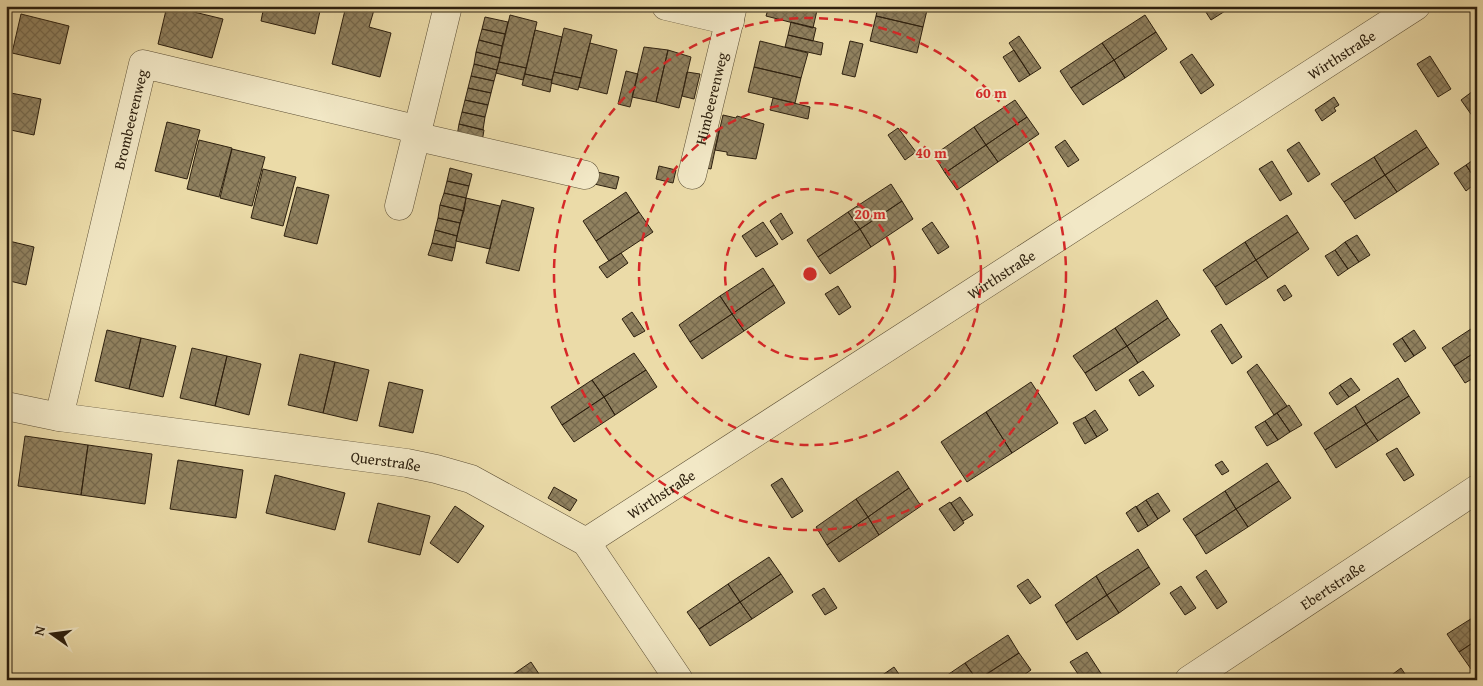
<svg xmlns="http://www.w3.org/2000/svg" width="1483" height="686" font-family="'Gentium Book Plus',serif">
<defs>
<pattern id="building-cross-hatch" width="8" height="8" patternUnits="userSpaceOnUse" patternTransform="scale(1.25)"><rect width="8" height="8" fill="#90815f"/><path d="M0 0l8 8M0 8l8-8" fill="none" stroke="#76694d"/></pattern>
</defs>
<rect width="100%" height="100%" fill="#ebdba8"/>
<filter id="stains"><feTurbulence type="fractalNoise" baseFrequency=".004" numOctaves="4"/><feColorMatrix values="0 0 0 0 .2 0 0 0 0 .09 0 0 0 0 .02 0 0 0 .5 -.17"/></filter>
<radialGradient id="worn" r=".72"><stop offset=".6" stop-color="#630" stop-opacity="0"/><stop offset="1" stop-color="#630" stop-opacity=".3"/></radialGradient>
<path fill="url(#building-cross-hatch)" stroke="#2d200f" d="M167 6H191L190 11 223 19 212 58 158 44Z
M264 6H321L315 34 261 21Z
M346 6 374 10 369 27 391 33 380 77 332 64Z
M769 6H818L813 28 766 16Z
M878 6H928L923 27 876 16Z
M1202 6H1233L1211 20Z
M21 14 69 26 60 64 12 53Z
M510 15 537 22 526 68 499 62Z
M1145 15 1156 32 1114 60 1102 43Z
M876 16 923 27 917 53 870 41Z
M485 17 508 22 505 34 482 29Z
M791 22 816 28 813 41 788 35Z
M564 28 592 35 581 78 554 72Z
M482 29 505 34 502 46 479 40Z
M535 30 562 37 552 80 525 74Z
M1156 32 1167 49 1125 78 1114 60Z
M788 35 823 43 821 55 785 47Z
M1019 36 1041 68 1030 75 1009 43Z
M479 40 502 46 500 58 476 52Z
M760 41 808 53 801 78 754 67Z
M850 41 863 44 855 77 842 74Z
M590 43 617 50 607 94 579 87Z
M1102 43 1114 60 1071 88 1060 71Z
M644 47 668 50 656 102 632 97Z
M668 50 691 57 679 108 656 102Z
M1014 50 1030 75 1019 82 1003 57Z
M476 52 500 58 497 70 474 64Z
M1192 54 1214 85 1201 94 1180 62Z
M1430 56 1451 89 1438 97 1417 64Z
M1114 60 1125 78 1083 105 1071 88Z
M499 62 526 68 523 80 496 73Z
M474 64 497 70 494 81 471 76Z
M754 67 801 78 795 103 748 92Z
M626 71 638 74 630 107 618 104Z
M554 72 581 78 578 90 551 83Z
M687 72 700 74 694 99 682 96Z
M525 74 552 80 550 92 522 85Z
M471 76 494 81 491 93 468 88Z
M468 88 491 93 488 105 465 100Z
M1477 88V114L1473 117 1461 100Z
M6 92 41 99 34 135 6 129Z
M1334 97 1339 105 1334 108 1336 111 1322 121 1315 110Z
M773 98 810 107 808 119 770 110Z
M465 100 488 105 485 117 462 112Z
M1015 100 1027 117 986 145 974 127Z
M462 112 485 117 483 130 459 124Z
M723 115 736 118 737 116 764 124 756 159 727 155V152L715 150Z
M1027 117 1039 134 998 162 986 145Z
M167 122 200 130 187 179 155 171Z
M459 124 484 130 482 142 457 136Z
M974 127 986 145 945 173 934 155Z
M707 128 719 131 711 169 698 166Z
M898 128 916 152 905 160 888 135Z
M1416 130 1427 147 1385 175 1374 157Z
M199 140 232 148 219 197 187 189Z
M1065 140 1079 160 1068 167 1055 147Z
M1299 142 1320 174 1308 182 1287 150Z
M986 145 998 162 957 190 945 173Z
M1427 147 1439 164 1397 192 1385 175Z
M232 149 265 157 252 206 220 198Z
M1374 157 1385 175 1344 202 1331 184Z
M1476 158H1477V182L1466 165Z
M1272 161 1292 194 1280 201 1259 169Z
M1466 165 1477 182 1466 191 1454 173Z
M659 166 676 170 673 183 656 179Z
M450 168 472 174 469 186 447 181Z
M263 169 296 177 283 226 251 218Z
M593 171 619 177 616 189 590 183Z
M1385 175 1397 192 1355 219 1344 202Z
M447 181 469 186 466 198 444 193Z
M891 184 902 201 860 229 848 212Z
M297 187 329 195 317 244 284 236Z
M626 192 639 212 596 241 583 221Z
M444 193 466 198 464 211 440 205Z
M466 198 500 206 490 249 456 241Z
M502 200 534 208 519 271 486 263Z
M902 201 913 219 871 247 860 229Z
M440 205 464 211 460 223 438 218Z
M639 212 653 232 609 261 596 241Z
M848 212 860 229 818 257 807 240Z
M781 213 793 233 782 240 770 221Z
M1287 215 1298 232 1256 260 1245 242Z
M438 218 460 223 457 236 435 230Z
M763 222 778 244 756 257 742 236Z
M932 222 949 247 938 254 922 229Z
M860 229 871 247 830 274 818 257Z
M435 230 457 236 455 248 432 243Z
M1298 232 1309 249 1268 278 1256 260Z
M1357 235 1370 255 1359 262 1345 242Z
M9 241 34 247 26 285 6 280V252Z
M1245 242 1256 260 1215 287 1203 270Z
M1345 242 1359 262 1348 269 1335 250Z
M432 243 455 248 452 261 428 255Z
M1335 250 1348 269 1338 276 1325 256Z
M621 253 628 263 607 278 599 267Z
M1256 260 1268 278 1226 305 1215 287Z
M763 268 774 285 732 314 720 296Z
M774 285 785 303 744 331 732 314Z
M1285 285 1292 296 1284 301 1277 290Z
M838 286 851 307 839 315 825 294Z
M720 296 732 314 690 342 679 325Z
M1157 300 1168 318 1127 346 1115 328Z
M632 312 645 331 634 337 622 319Z
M732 314 744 331 702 359 690 342Z
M1168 318 1180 335 1138 363 1127 346Z
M1221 324 1242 357 1232 364 1211 331Z
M1477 325V351L1454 366 1442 348Z
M1115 328 1127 346 1085 373 1073 356Z
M107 330 141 338 129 389 95 381Z
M1414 330 1426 348 1414 356 1402 338Z
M141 338 176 346 163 397 129 389Z
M1402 338 1414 356 1405 362 1393 344Z
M1127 346 1138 363 1096 391 1085 373Z
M192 348 227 356 215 406 180 398Z
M1477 351V376L1465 383 1454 366Z
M634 353 646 370 604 397 592 380Z
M300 354 335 362 323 413 288 405Z
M227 356 261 364 249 415 215 406Z
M335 362 369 370 357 421 323 413Z
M1257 364 1287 406 1274 415 1247 372Z
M646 370 657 387 615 415 604 397Z
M1143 371 1154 386 1139 396 1129 380Z
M1351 378 1360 390 1349 397 1340 385Z
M1398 378 1409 396 1366 424 1355 406Z
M592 380 604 397 562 425 551 407Z
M389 382 423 390 413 433 379 426Z
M1031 382 1058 423 1012 453 986 412Z
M1340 385 1349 397 1337 405 1329 393Z
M1409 396 1420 413 1378 441 1366 424Z
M604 397 615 415 574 442 562 425Z
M1289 405 1302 425 1290 432 1277 413Z
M1355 406 1366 424 1325 450 1314 433Z
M1095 410 1108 430 1097 437 1085 417Z
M986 412 1012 453 967 482 941 442Z
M1277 413 1290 432 1278 440 1265 421Z
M1085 417 1097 437 1085 444 1073 423Z
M1265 421 1278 440 1267 446 1255 427Z
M1366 424 1378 441 1336 468 1325 450Z
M25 436 88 445 81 495 18 486Z
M88 445 152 454 145 504 81 495Z
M1397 448 1414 475 1404 481 1386 454Z
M178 460 243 470 236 518 170 509Z
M1222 461 1229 471 1222 475 1215 465Z
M1267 463 1279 481 1236 509 1225 491Z
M898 471 909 488 868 517 856 499Z
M275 475 345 493 335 530 266 513Z
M782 478 803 511 792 518 771 485Z
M1279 481 1291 498 1248 527 1236 509Z
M554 487 577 500 570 511 548 498Z
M909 488 921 506 879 535 868 517Z
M1225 491 1236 509 1195 536 1183 519Z
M1158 493 1170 511 1158 519 1146 500Z
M960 497 973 515 963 521 951 503Z
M856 499 868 517 827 545 816 527Z
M1146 500 1158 519 1148 526 1136 507Z
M950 502 964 523 954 531 939 509Z
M378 503 430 516 420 555 368 542Z
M455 506 484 526 458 563 430 543Z
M1136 506 1148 526 1138 532 1126 513Z
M1236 509 1248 527 1206 554 1195 536Z
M868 517 879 535 839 562 827 545Z
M1138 549 1149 567 1107 595 1096 576Z
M769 557 781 574 740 602 728 584Z
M1149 567 1160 584 1119 613 1107 595Z
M1206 570 1227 602 1217 609 1196 577Z
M781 574 793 592 752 619 740 602Z
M1096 576 1107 595 1066 623 1055 605Z
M1028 579 1041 597 1030 604 1017 586Z
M728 584 740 602 699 629 687 612Z
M1181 586 1196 608 1185 615 1170 593Z
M824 588 837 608 825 615 812 595Z
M1107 595 1119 613 1077 640 1066 623Z
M740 602 752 619 710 646 699 629Z
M1477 615V640L1459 652 1447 634Z
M1008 635 1019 653 977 680 965 663Z
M1477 640V665L1471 669 1459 652Z
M1087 652 1102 675 1095 680H1082L1070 662Z
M1019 653 1031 670 1017 680H978Z
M531 662 543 680H505Z
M965 663 977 680H940Z
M894 667 903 680H884L881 676Z
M1401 668 1409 680H1383L1393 674Z"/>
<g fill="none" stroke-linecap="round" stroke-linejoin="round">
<defs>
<g id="minor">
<path d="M666 6 730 21"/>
<path d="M414 136 585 175"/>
<path id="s1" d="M692 175 733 6"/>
<path d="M399 206 448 6"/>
<path id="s2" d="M6 406 59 417 407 463 436 469 471 479 586 542 679 680"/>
<path id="s3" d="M59 417 143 64 416 129"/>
<path id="s4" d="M586 542 1416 6"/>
<path id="s5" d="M1189 680 1477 489"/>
</g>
</defs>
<use href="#minor" stroke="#5c4f35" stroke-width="29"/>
<use href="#minor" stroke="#f2e8c6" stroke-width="28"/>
</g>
<g fill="none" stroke="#d62828" stroke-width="2.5" stroke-dasharray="9 6">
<circle cx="810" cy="274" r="85"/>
<circle cx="810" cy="274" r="171"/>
<circle cx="810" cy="274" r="256"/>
</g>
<g text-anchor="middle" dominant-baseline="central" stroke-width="4" stroke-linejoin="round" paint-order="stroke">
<g font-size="15" fill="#2d200f" stroke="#f2e8c6">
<text stroke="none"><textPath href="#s4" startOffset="899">Wirthstraße</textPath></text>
<text stroke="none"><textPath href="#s1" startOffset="79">Himbeerenweg</textPath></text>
<text stroke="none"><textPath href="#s3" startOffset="306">Brombeerenweg</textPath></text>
<text stroke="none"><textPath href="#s4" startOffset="494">Wirthstraße</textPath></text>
<text stroke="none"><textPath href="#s2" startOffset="384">Querstraße</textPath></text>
<text stroke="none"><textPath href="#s4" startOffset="89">Wirthstraße</textPath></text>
<text stroke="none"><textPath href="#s5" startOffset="172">Ebertstraße</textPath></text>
</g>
</g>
<circle cx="810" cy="274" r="8" fill="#d62828" stroke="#f2e8c6" stroke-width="2.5"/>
<g font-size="15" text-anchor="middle" font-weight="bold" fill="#d62828" stroke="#f2e8c6" stroke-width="4" stroke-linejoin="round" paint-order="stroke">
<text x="991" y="98">60 m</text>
<text x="931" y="158">40 m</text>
<text x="870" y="219">20 m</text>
</g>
<rect width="1483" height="686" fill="none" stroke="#ebdba8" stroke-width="25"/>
<rect x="8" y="8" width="1468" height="671" fill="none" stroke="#2d200f" stroke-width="2.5"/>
<rect x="12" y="12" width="1458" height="661" fill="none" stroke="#2d200f"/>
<g transform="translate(52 634) rotate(284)" stroke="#f2e8c6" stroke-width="4" paint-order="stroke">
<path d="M0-4L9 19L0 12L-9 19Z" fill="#2d200f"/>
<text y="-8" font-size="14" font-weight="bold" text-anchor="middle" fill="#2d200f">N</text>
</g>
<rect width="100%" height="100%" filter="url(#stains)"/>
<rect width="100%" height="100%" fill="url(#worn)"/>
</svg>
